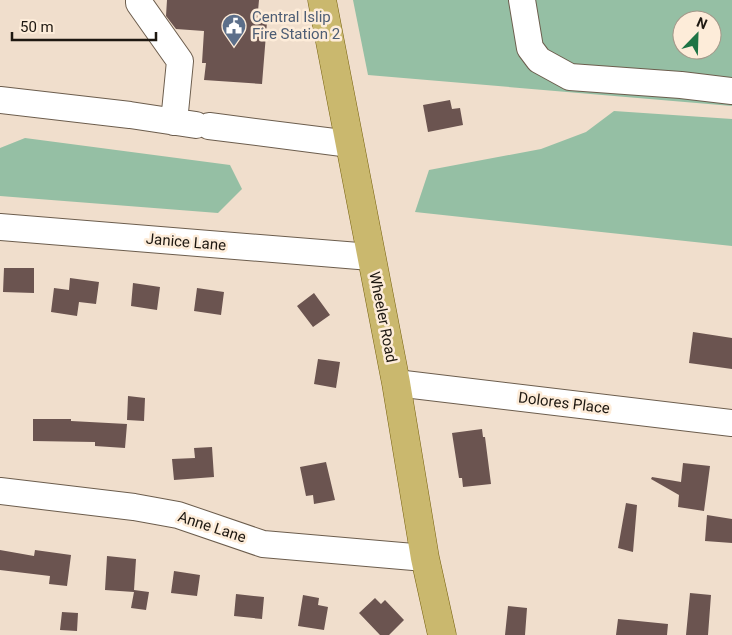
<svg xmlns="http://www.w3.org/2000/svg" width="732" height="635" font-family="Roboto,sans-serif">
<rect width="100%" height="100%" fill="#f0decc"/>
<path fill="#95bfa4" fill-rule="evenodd" d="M353 0H732V106L368 75ZM682 20H712V50H682Z
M614 111 732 119V246L415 212 429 170 541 149 586 132Z
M25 138 230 165 242 189 218 213 0 196V148Z"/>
<path fill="#6b5450" d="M167 0H259L257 22H267L262 84 204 80 206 63H202L204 31 176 29 166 16Z
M450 100 452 109 460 108 463 125 428 132 423 105Z
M4 268H34V293L3 292Z
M70 278 99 282 96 304 79 302 77 316 51 312 54 288 69 290Z
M133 283 160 287 157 310 131 306Z
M197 288 224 292 221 315 194 311Z
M314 293 330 315 313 327 297 306Z
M693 332 732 338V369L689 363Z
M318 359 340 362 336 388 314 384Z
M128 396 145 398 144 421 127 420Z
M33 419H71V421L127 424 125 448 95 446V442L33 441Z
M482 429 483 437H485L491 484 463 487 462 478H459L452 433Z
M212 447 214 477 174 480 172 459 195 458 194 448Z
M326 462 335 500 314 504 313 495 306 496 300 467Z
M683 463 710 466 704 511 678 507 679 495 651 479 652 477 681 482Z
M626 503 637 505 633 552 618 548Z
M707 515 732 519V543L705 541Z
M0 550 34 556 35 550 71 555 67 586 49 584 50 576 0 570Z
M107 556 136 559 134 590 149 592 146 610 131 608 134 592 105 590Z
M174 571 200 575 197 596 171 593Z
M690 593 711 595 708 635H686Z
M236 594 264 597 262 619 234 616Z
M303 595 319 598 318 605 328 607 324 630 298 626Z
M375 598 381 604 385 600 404 620 389 635H380L359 613Z
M508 606 527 608 525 635H505Z
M62 612 78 613 77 631 60 630Z
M618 619 668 624 667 635H616Z"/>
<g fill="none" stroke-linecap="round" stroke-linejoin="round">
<defs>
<path id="minor" d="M139 0V3L180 61 174 122
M522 0 530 48 539 60 570 77 681 85 732 91
M0 100 130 115 196 125
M209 126 350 144
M0 227 371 257
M396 383 732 423
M0 491 134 507 178 515 263 544 425 558"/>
<path id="major" d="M322 0 396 383 425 558 442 635"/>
</defs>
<use href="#minor" stroke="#6c5d4d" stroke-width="28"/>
<use href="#major" stroke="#76610f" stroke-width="29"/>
<use href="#minor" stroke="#fff" stroke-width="26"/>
<use href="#major" stroke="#cab86e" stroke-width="28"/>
</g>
<defs>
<symbol id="civic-pin" viewBox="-11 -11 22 30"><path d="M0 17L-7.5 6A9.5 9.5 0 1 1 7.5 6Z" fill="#5c6f8a" stroke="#fdecd9"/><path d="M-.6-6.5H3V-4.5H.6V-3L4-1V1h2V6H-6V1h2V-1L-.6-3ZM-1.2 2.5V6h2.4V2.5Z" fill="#fff"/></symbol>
</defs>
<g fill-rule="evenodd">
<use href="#civic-pin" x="220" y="12" width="28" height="38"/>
</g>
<g text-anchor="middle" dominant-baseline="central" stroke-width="5" stroke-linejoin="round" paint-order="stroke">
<g font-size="15" fill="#4e5e75" stroke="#fdecd9" text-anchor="start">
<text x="252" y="17">Central Islip<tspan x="252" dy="17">Fire Station 2</tspan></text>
</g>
<g font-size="15" fill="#1e1811" stroke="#fdecd9">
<text transform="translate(186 242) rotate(5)">Janice Lane</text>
<text transform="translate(383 317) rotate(79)">Wheeler Road</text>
<text transform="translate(564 403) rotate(7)">Dolores Place</text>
<text transform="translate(212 527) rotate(18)">Anne Lane</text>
</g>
</g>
<g transform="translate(697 35) rotate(23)"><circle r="24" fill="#fdecd9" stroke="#a49789"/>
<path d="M0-4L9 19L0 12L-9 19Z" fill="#1f7446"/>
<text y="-8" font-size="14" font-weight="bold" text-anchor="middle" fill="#1e1811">N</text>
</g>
<path d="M12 32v8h144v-8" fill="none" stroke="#1e1811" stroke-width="2.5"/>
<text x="20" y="32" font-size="15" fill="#1e1811" stroke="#fdecd9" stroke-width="4" paint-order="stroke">50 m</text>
</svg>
